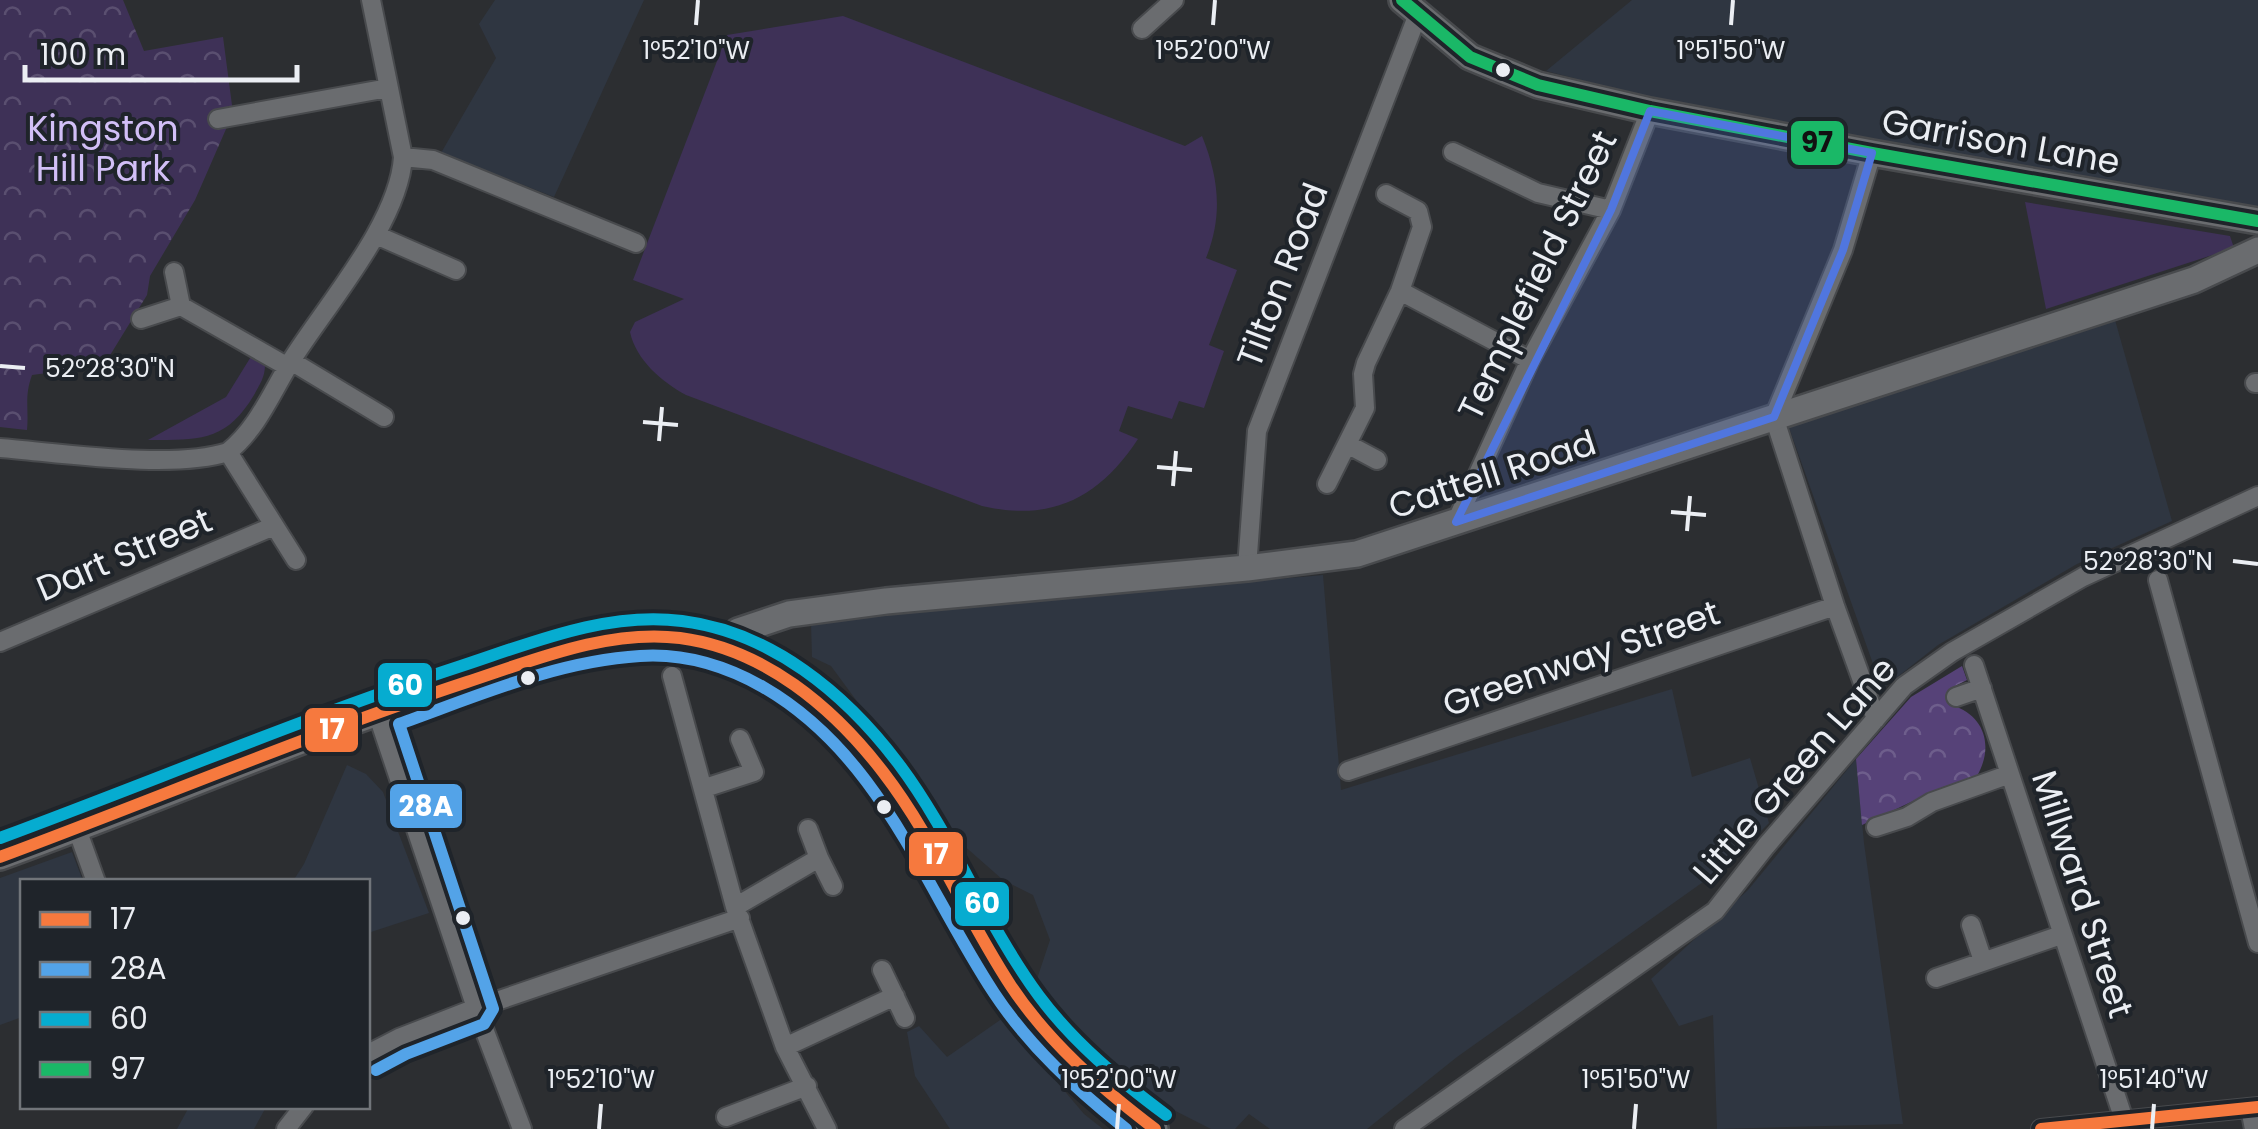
<svg xmlns="http://www.w3.org/2000/svg" width="2258" height="1129" font-family="Poppins,sans-serif">
<defs>
<pattern id="forest-crowns" width="20" height="18" patternUnits="userSpaceOnUse" patternTransform="scale(2.5)"><rect width="20" height="18" fill="#564278"/><path d="M2 6a3 3 0 1 1 6 0M12 15a3 3 0 1 1 6 0" fill="none" stroke="#6e5e8c"/></pattern>
<pattern id="park-crowns" width="20" height="18" patternUnits="userSpaceOnUse" patternTransform="scale(2.5)"><rect width="20" height="18" fill="#3e3157"/><path d="M2 6a3 3 0 1 1 6 0M12 15a3 3 0 1 1 6 0" fill="none" stroke="#5a4f70"/></pattern>
</defs>
<rect width="100%" height="100%" fill="#2c2e31"/>
<path fill="#2f3641" d="M495 0H644L554 197 441 153 496 58 479 24Z
M1632 0H2258V207L2163 195 1675 104 1546 71Z
M2115 320 2172 521 2077 564 1938 645 1882 689 1788 425Z
M1323 575 1341 790 1672 689 1692 777 1750 758 1769 823 1727 865 1457 1057 1367 1129H1270L1249 1114 1235 1129H1211L1148 1097 1073 1038 1036 982 1050 940 1033 895 1003 880 961 843 831 666 812 657 811 624 912 611Z
M1856 759 1864 843 1903 1124 1717 1129 1713 1015 1679 1026 1651 979 1748 890Z
M347 765 366 774 383 792 429 913 368 933V882L293 881 304 864Z
M72 852 83 881 22 882V1017L0 1025V878Z
M1003 1018 1084 1114 1103 1129H950L915 1076 907 1032 919 1026 947 1057Z
M189 1107V1106L266 1107 254 1129H177Z"/>
<path fill="#3e3157" d="M843 16 1185 146 1202 136C1219 178 1223 216 1206 258L1237 270 1209 345 1224 351 1204 408 1179 401 1172 419 1128 406 1119 431 1138 439C1099 498 1052 522 982 506L686 395C662 382 636 360 630 332L635 322 684 299 633 280 727 35Z
M2025 202 2230 236 2234 248 2046 309Z
M252 355 265 365C265 377 260 384 254 395 226 442 199 440 148 440L226 397Z"/>
<path fill="url(#forest-crowns)" d="M1962 666 1967 680 1953 687 1952 705C1985 716 1994 746 1977 776L1943 787 1862 825 1856 759 1911 697Z"/>
<path fill="url(#park-crowns)" d="M0 0H123L144 51 223 37 233 113 195 200 150 276 147 295 104 365 32 375C24 397 29 408 27 430L0 427Z"/>
<g fill="none" stroke-linecap="round" stroke-linejoin="round">
<defs>
<path id="street" d="M1142 29 1174 0
M218 119 388 88
M1453 152 1538 193 1611 210
M1872 153 1843 250 1774 417 1835 606 1876 719
M403 157 433 160 636 243
M376 235 456 270
M174 272 181 306
M1400 291 1530 360
M141 319 181 306 288 367
M291 361 384 417
M2255 383H2258
M1347 444 1365 408 1363 374 1366 363 1400 291 1422 227 1418 211 1386 194
M0 448C62 453 172 470 228 452L296 560
M228 452C259 427 272 391 293 358 328 303 399 222 403 157L371 0
M1327 484 1347 444 1377 460
M1456 522 1530 360 1611 210 1650 111
M1247 568 1257 431 1418 14
M2158 580 2258 943
M0 642 274 526
M1974 665 2124 1120
M672 676 735 907 785 1047 827 1129
M1956 697 1982 688
M377 713 476 1008 522 1129
M1348 771 1835 606
M705 788 754 772 740 739
M1876 827 1907 817 1932 802 2010 774
M77 829 96 882
M819 858 833 886
M735 907 819 858 808 829
M1971 925 1983 961
M882 970 905 1018
M1936 978 2061 935
M785 1047 895 996
M368 1054 399 1038 476 1008 740 918
M2250 1108 2254 1129
M726 1117 807 1086
M286 1129 304 1106
M1404 1129 1715 911 1766 846 1904 686 1952 652 2083 577 2258 496
M2041 1129 2258 1107"/>
<path id="secondary" d="M1402 0 1470 57 1538 85 1650 111 1872 153 2258 221
M726 648 738 631 789 614 886 601 1247 568 1357 554 2194 280 2258 250
M0 857C164 798 323 727 489 675 548 656 618 630 681 638 767 650 832 706 883 772 934 838 966 917 1011 986 1048 1043 1101 1089 1155 1129"/>
</defs>
<use href="#street" stroke="#484a4d" stroke-width="22"/>
<use href="#secondary" stroke="#484a4d" stroke-width="30"/>
<use href="#street" stroke="#6a6c6f" stroke-width="18"/>
<use href="#secondary" stroke="#6a6c6f" stroke-width="25"/>
<defs>
<path id="bus-1" d="M0 857C156 799 309 734 467 682 534 660 608 629 680 638 764 649 833 707 883 772 934 838 965 916 1011 986 1049 1043 1101 1088 1155 1129
M2041 1129 2258 1107"/>
<path id="bus-2" d="M376 1070 406 1054 484 1024 493 1009 399 724C477 696 557 661 640 656 684 653 726 666 763 687 881 755 923 885 994 993 1029 1046 1077 1090 1126 1129"/>
<path id="bus-3" d="M0 838C154 781 305 717 461 666 531 643 607 611 682 621 771 632 845 693 898 763 953 836 985 923 1039 996 1074 1043 1119 1080 1166 1115"/>
<path id="bus-4" d="M1402 0 1470 57 1538 85 1650 111 1872 153 2258 221"/>
</defs>
<use href="#bus-1" stroke="#1f242a" stroke-width="20"/>
<use href="#bus-2" stroke="#1f242a" stroke-width="20"/>
<use href="#bus-3" stroke="#1f242a" stroke-width="20"/>
<use href="#bus-4" stroke="#1f242a" stroke-width="20"/>
<use href="#bus-1" stroke="#f6793e" stroke-width="12"/>
<use href="#bus-2" stroke="#53a3e8" stroke-width="12"/>
<use href="#bus-3" stroke="#06acd0" stroke-width="12"/>
<use href="#bus-4" stroke="#1ab867" stroke-width="12"/>
</g>
<path fill="#5076df" fill-opacity="0.2" stroke="#5076df" stroke-width="8" stroke-linejoin="round" d="M1650 111 1872 153 1843 250 1774 417 1456 522 1611 210Z"/>
<path fill="none" stroke="#ebeef3" stroke-width="4" d="M696 25 698 0M1213 25 1215 0M1731 25 1733 0M0 366 25 368M643 422 678 425M659 441 662 407M1157 467 1192 470M1173 486 1176 451M1671 512 1706 515M1687 531 1690 496M2233 561 2258 564M599 1129 601 1104M1117 1129 1119 1104M1634 1129 1636 1104M2152 1129 2154 1104"/>
<g fill="#ebeef3" stroke="#1f242a" stroke-width="4">
<circle cx="1503" cy="70" r="9"/>
<circle cx="528" cy="678" r="9"/>
<circle cx="884" cy="807" r="9"/>
<circle cx="463" cy="918" r="9"/>
</g>
<g text-anchor="middle" dominant-baseline="central" stroke-width="8" stroke-linejoin="round" paint-order="stroke">
<g font-size="35" fill="#d2bff7" stroke="#1f242a">
<text x="103" y="128">Kingston<tspan x="103" dy="40">Hill Park</tspan></text>
</g>
<g font-size="35" fill="#ebeef3" stroke="#1f242a">
<text transform="translate(2001 141) rotate(10)">Garrison Lane</text>
<text transform="translate(1282 275) rotate(-69)">Tilton Road</text>
<text transform="translate(1537 275) rotate(-64)">Templefield Street</text>
<text transform="translate(1492 474) rotate(-18)">Cattell Road</text>
<text transform="translate(124 554) rotate(-23)">Dart Street</text>
<text transform="translate(1581 658) rotate(-19)">Greenway Street</text>
<text transform="translate(1794 770) rotate(-49)">Little Green Lane</text>
<text transform="translate(2083 894) rotate(72)">Millward Street</text>
</g>
</g>
<g font-size="25" text-anchor="middle" fill="#ebeef3" stroke="#1f242a" stroke-width="8" stroke-linejoin="round" paint-order="stroke">
<text x="696" y="59">1°52'10"W</text>
<text x="1213" y="59">1°52'00"W</text>
<text x="1731" y="59">1°51'50"W</text>
<text x="110" y="377">52°28'30"N</text>
<text x="2148" y="570">52°28'30"N</text>
<text x="601" y="1088">1°52'10"W</text>
<text x="1119" y="1088">1°52'00"W</text>
<text x="1636" y="1088">1°51'50"W</text>
<text x="2154" y="1088">1°51'40"W</text>
</g>
<g stroke="#1f242a" stroke-width="4">
<rect x="1789" y="119" width="57" height="48" rx="10" fill="#1ab867"/>
<rect x="376" y="661" width="58" height="48" rx="10" fill="#06acd0"/>
<rect x="303" y="706" width="57" height="48" rx="10" fill="#f6793e"/>
<rect x="388" y="782" width="76" height="48" rx="10" fill="#53a3e8"/>
<rect x="907" y="830" width="58" height="48" rx="10" fill="#f6793e"/>
<rect x="953" y="880" width="58" height="48" rx="10" fill="#06acd0"/>
</g>
<g font-size="28" text-anchor="middle" font-weight="bold" fill="#fff">
<text x="405" y="695">60</text>
<text x="332" y="739">17</text>
<text x="426" y="816">28A</text>
<text x="936" y="864">17</text>
<text x="982" y="913">60</text>
</g>
<g font-size="28" text-anchor="middle" font-weight="bold" fill="#111">
<text x="1817" y="152">97</text>
</g>
<rect x="20" y="879" width="350" height="230" fill="#1f242a" stroke="#71757a" stroke-width="2.5"/>
<rect x="40" y="912" width="50" height="15" fill="#f6793e" stroke="#71757a" stroke-width="2.5"/>
<text x="110" y="929" font-size="30" fill="#ebeef3">17</text>
<rect x="40" y="962" width="50" height="15" fill="#53a3e8" stroke="#71757a" stroke-width="2.5"/>
<text x="110" y="979" font-size="30" fill="#ebeef3">28A</text>
<rect x="40" y="1012" width="50" height="15" fill="#06acd0" stroke="#71757a" stroke-width="2.5"/>
<text x="110" y="1029" font-size="30" fill="#ebeef3">60</text>
<rect x="40" y="1062" width="50" height="15" fill="#1ab867" stroke="#71757a" stroke-width="2.5"/>
<text x="110" y="1079" font-size="30" fill="#ebeef3">97</text>
<path d="M25 65v15h272v-15" fill="none" stroke="#ebeef3" stroke-width="5"/>
<text x="40" y="65" font-size="30" fill="#ebeef3" stroke="#1f242a" stroke-width="8" paint-order="stroke">100 m</text>
</svg>
